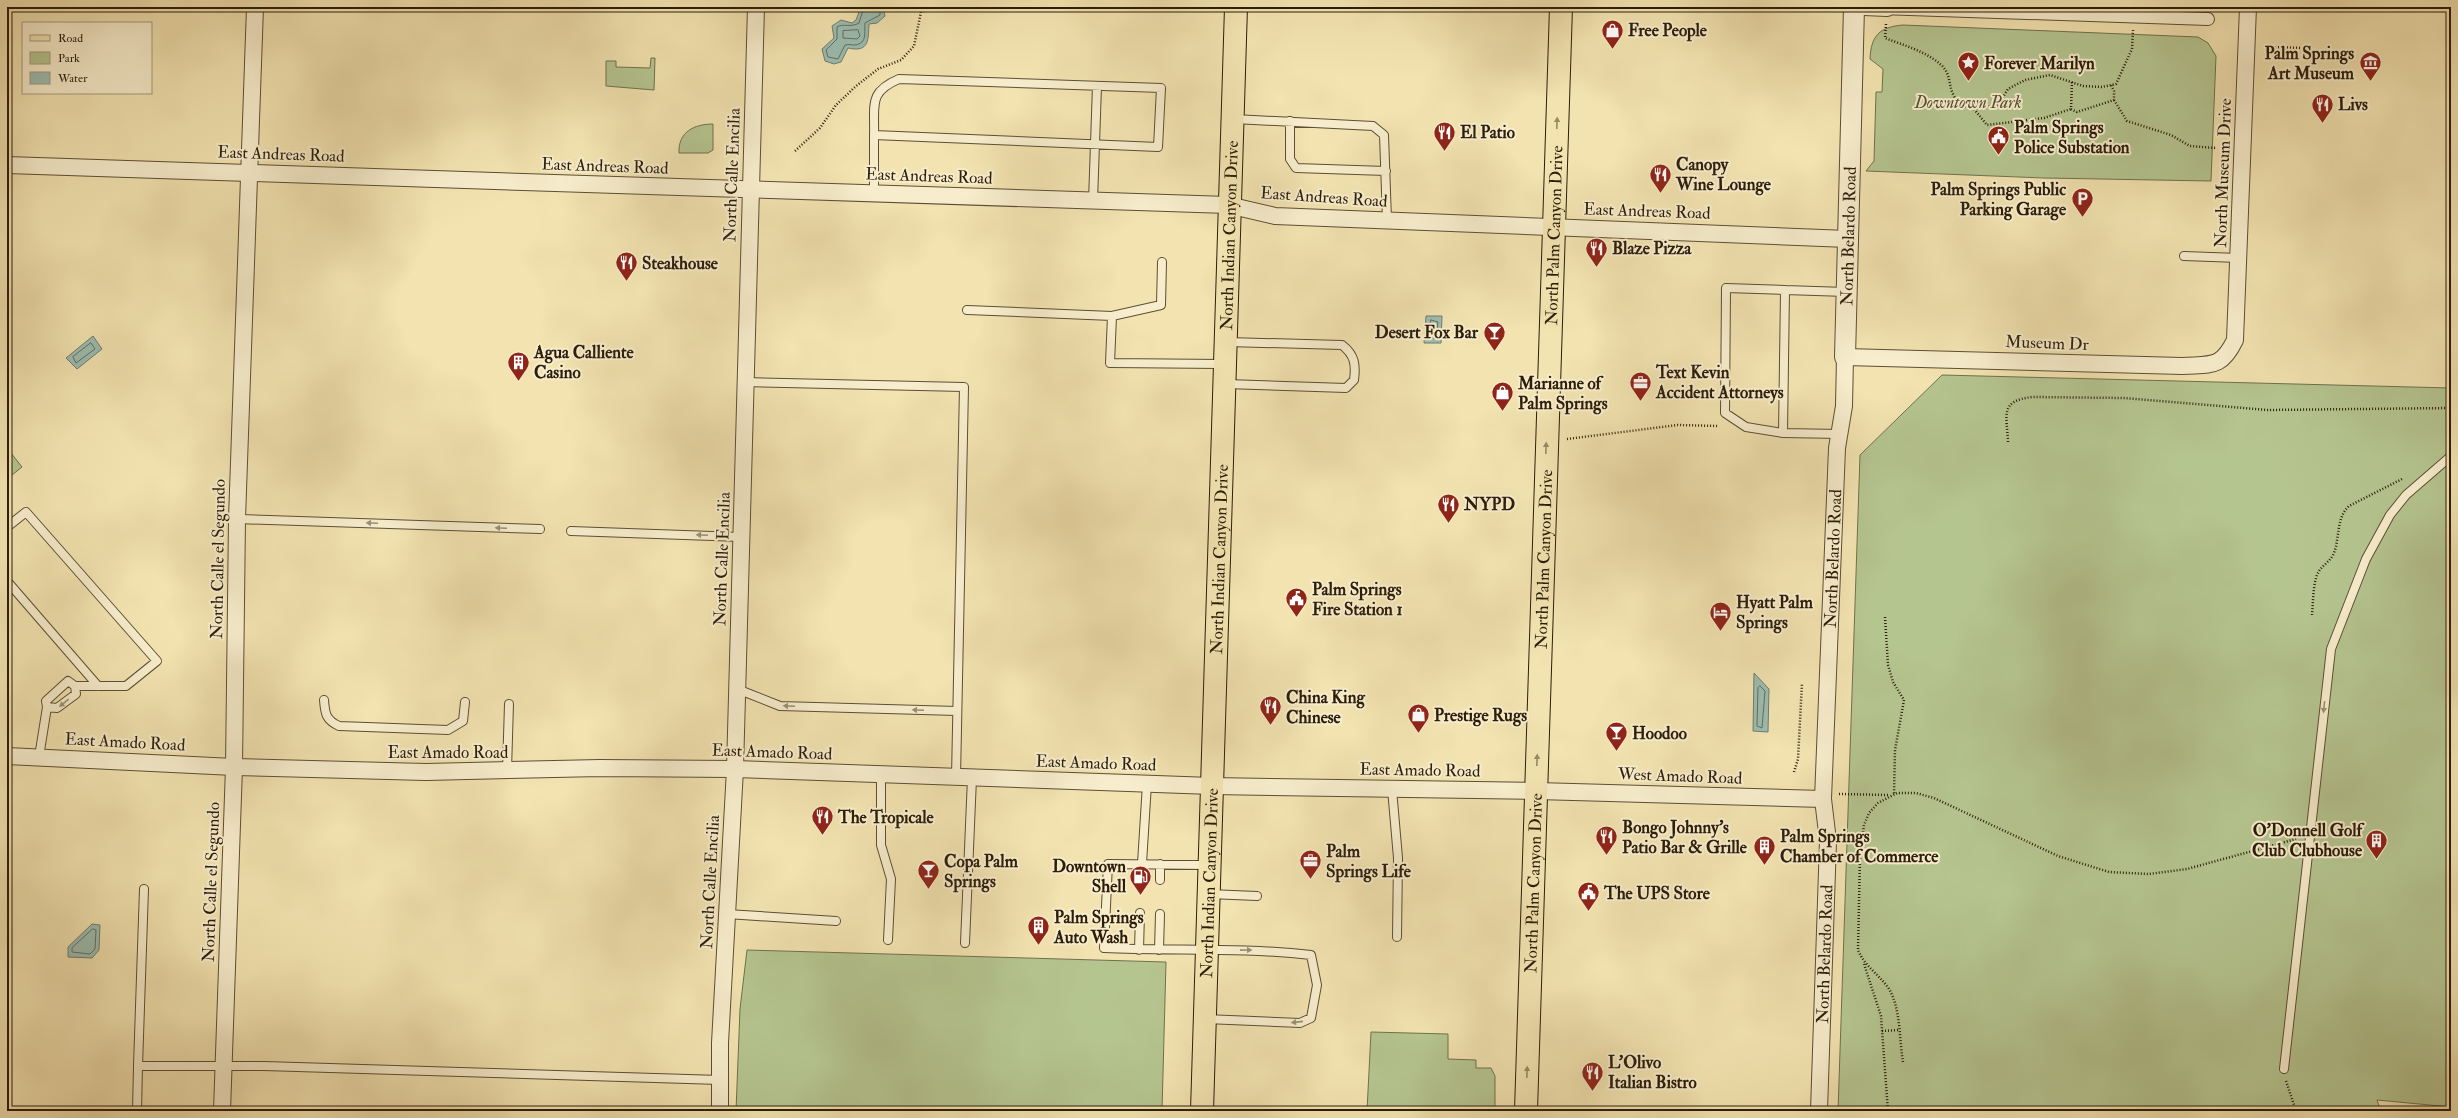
<svg xmlns="http://www.w3.org/2000/svg" width="2458" height="1118" font-family="'IM FELL Double Pica',serif">
<rect width="100%" height="100%" fill="#f2e3b0"/>
<filter id="stains"><feTurbulence type="fractalNoise" baseFrequency=".005" numOctaves="4"/><feColorMatrix values="0 0 0 0 .2 0 0 0 0 .09 0 0 0 0 .02 0 0 0 .5 -.17"/></filter>
<radialGradient id="worn" r=".72"><stop offset=".6" stop-color="#630" stop-opacity="0"/><stop offset="1" stop-color="#630" stop-opacity=".3"/></radialGradient>
<path fill="#b5c590" stroke="#70714d" d="M445 7H565L562 11Z
M1903 25 2198 37 2208 43 2216 56 2211 181 2044 178 1866 171 1874 161 1876 92H1882L1883 69 1870 59C1871 36 1879 27 1903 25Z
M651 58H655L654 90 606 86V61H616V67L650 68Z
M713 124V150L708 153H679C678 132 694 124 713 124Z
M1942 375 2451 388V1107L2377 1100 2381 1111H1838L1860 455Z
M7 448 22 467 7 479Z
M747 950 1166 962 1162 1111H736L740 1009Z
M1371 1032 1448 1034V1059L1476 1060V1068H1491L1495 1076V1111H1367Z"/>
<path fill="#9cbdb1" stroke="#6f7d6e" d="M861 7H883L885 16 877 23 869 24C868 39 870 53 848 48L841 62 834 64 825 61 822 49 834 38 832 26 841 20 852 23 856 20Z
M1426 316H1442L1441 343H1424Z
M93 336 102 349 77 369 66 358Z
M1754 673 1769 689 1768 732 1753 731Z
M92 924 100 925 99 950 92 958 68 957V947Z"/>
<g fill="none" stroke-linecap="round" stroke-linejoin="round">
<path stroke="#646d5e" stroke-width="1" d="M864 7 859 23C851 28 843 23 837 27V39L826 50 828 57 838 59 845 45C849 44 851 45 855 45 868 43 864 32 865 23L880 15V7
M858 30 860 36 857 39 843 38V31Z
M1431 320 1438 322 1436 339 1429 337Z
M91 343 95 349 76 363 73 357Z
M1760 686 1765 691 1762 728 1757 726 1758 688Z
M93 929 96 930 95 949 90 954 72 952V948Z"/>
<defs>
<path id="service" d="M1234 119 1373 126 1384 135 1387 220
M1290 121V159L1296 168 1386 171
M874 194V135L1158 147 1161 88 899 79C868 92 875 105 874 135
M1093 201 1097 86
M2184 256 2239 258
M967 310 1112 316 1110 363 1223 364
M1112 316 1161 305 1162 262
M745 382 964 387 956 777
M1226 384 1346 388 1354 380C1356 365 1355 355 1342 345L1227 342
M1783 433 1746 427 1725 413 1726 288 1785 290
M1840 434 1783 433 1785 290 1846 292
M237 519 540 529
M7 527 26 512 157 661 126 686H75
M571 531 741 537
M7 581 98 686
M737 689 780 706 957 711
M324 700C325 714 326 720 339 726L448 730 463 721 465 702
M39 757 47 707 46 701 68 681 75 686 76 694 57 708 47 707
M507 770 509 704
M881 775V845L891 879 888 940
M1392 789 1398 858 1397 937
M1141 879 1147 784
M1160 880V864
M144 889 138 1066H264L720 1080
M1209 894 1257 896
M727 914 836 921
M965 943 972 778
M1139 950 1140 913
M1159 950 1160 914
M1205 1019 1300 1023 1311 1018 1317 985 1311 955C1242 947 1173 951 1104 948L1108 864 1208 865
M2284 1069 2331 649 2366 559 2390 515 2406 495 2451 456
M137 1111 138 1066"/>
<path id="pedestrian" d="M1880 8 2208 19"/>
<g id="minor">
<path d="M1864 7 1887 8"/>
<path d="M7 165 1228 205 1275 216 1848 239"/>
<path d="M7 756 234 767 426 772 600 768 735 769 1212 786 1537 791 1823 799"/>
<path d="M222 1111 234 767 237 519 255 7"/>
<path d="M720 1111V1043L735 769 756 7"/>
<path id="s1" d="M1819 1111 1828 841 1823 799 1837 448 1844 406 1845 357 2182 366C2211 364 2221 369 2235 340L2248 7"/>
</g>
<g id="tertiary">
<path id="s2" d="M1845 357 1854 7"/>
</g>
<g id="primary">
<path id="s3" d="M1202 1111 1236 7"/>
<path id="s4" d="M1526 1111 1561 7"/>
</g>
</defs>
<use href="#service" stroke="#5d4e34" stroke-width="10"/>
<use href="#pedestrian" stroke="#5d4e34" stroke-width="14"/>
<use href="#minor" stroke="#5d4e34" stroke-width="18"/>
<use href="#tertiary" stroke="#5d4e34" stroke-width="22"/>
<use href="#primary" stroke="#2b1d0a" stroke-width="24"/>
<path stroke="#2b1d0a" stroke-width="2.5" stroke-dasharray="1 2" stroke-linecap="butt" d="M923 12 925 7
M1886 24 1885 38C1903 45 1925 51 1940 64 1951 73 1948 83 1953 94 1962 114 1981 108 1998 105L2008 89 2025 80 2050 75 2083 86 2102 87 2116 84 2132 49 2133 30
M2269 47 2304 48
M2072 82 2071 109 2077 112 2114 100V91L2111 85
M2114 100 2127 121 2171 135 2190 146 2216 148
M1974 109 1987 125 2044 118 2071 109
M795 151 820 128 836 105 856 86 878 69 901 60 914 46 922 7
M1567 439 1678 425 1719 426
M2008 442C2007 415 1999 401 2032 397L2125 398 2267 410 2451 408
M2312 615C2313 603 2313 589 2316 578 2319 566 2330 563 2334 553 2340 537 2336 518 2349 506L2402 479
M1885 617 1888 665 1893 682 1904 700 1895 750 1894 794
M1794 772 1798 759 1802 683
M1839 794 1888 795
M1864 964 1881 1016 1888 1111
M1882 1031 1899 1030
M1903 1062C1899 1039 1901 1009 1889 989 1879 974 1865 967 1858 950L1860 854 1864 825 1869 813 1878 803 1897 793H1916L1934 798 2058 856 2109 872 2149 874 2187 869 2296 839
M2286 1081 2296 1111"/>
<use href="#service" stroke="#f7edcc" stroke-width="8"/>
<use href="#pedestrian" stroke="#f7edcc" stroke-width="12"/>
<use href="#minor" stroke="#f7edcc" stroke-width="16"/>
<use href="#tertiary" stroke="#f7edcc" stroke-width="20"/>
<use href="#primary" stroke="#f2e3b0" stroke-width="22"/>
</g>
<defs><path id="oneway-solid" d="M-6-.8H1V-3.2L6.5 0L1 3.2V.8H-6Z"/></defs>
<g fill="#988a65">
<use href="#oneway-solid" transform="translate(1557 123) rotate(-88)"/>
<use href="#oneway-solid" transform="translate(1546 448) rotate(-88)"/>
<use href="#oneway-solid" transform="translate(1537 760) rotate(-88)"/>
<use href="#oneway-solid" transform="translate(1527 1072) rotate(-88)"/>
</g>
<g fill="#9b8f75">
<use href="#oneway-solid" transform="translate(372 523) rotate(-178)"/>
<use href="#oneway-solid" transform="translate(501 528) rotate(-178)"/>
<use href="#oneway-solid" transform="translate(702 535) rotate(-178)"/>
<use href="#oneway-solid" transform="translate(64 703) rotate(141)"/>
<use href="#oneway-solid" transform="translate(789 706) rotate(-178)"/>
<use href="#oneway-solid" transform="translate(2324 707) rotate(96)"/>
<use href="#oneway-solid" transform="translate(918 710) rotate(-178)"/>
<use href="#oneway-solid" transform="translate(1246 950) rotate(-1)"/>
<use href="#oneway-solid" transform="translate(1297 1022) rotate(174)"/>
</g>
<defs>
<symbol id="shop-pin" viewBox="-11 -11 22 30"><path d="M0 17L-7.5 6A9.5 9.5 0 1 1 7.5 6Z" fill="#8f2418" stroke="#f7edcc"/><path d="M-5-2.5h2.3a2.7 3.5 0 0 1 5.4 0H5L5.5 6h-11ZM-1.5-2.5h3a1.5 2.3 0 0 0-3 0Z" fill="#fff"/></symbol>
<symbol id="sight-pin" viewBox="-11 -11 22 30"><path d="M0 17L-7.5 6A9.5 9.5 0 1 1 7.5 6Z" fill="#8f2418" stroke="#f7edcc"/><path d="M0-6L1.8-2.2L6-1.7L2.9 1.2L3.7 5.4L0 3.3L-3.7 5.4L-2.9 1.2L-6-1.7L-1.8-2.2Z" fill="#fff"/></symbol>
<symbol id="museum-pin" viewBox="-11 -11 22 30"><path d="M0 17L-7.5 6A9.5 9.5 0 1 1 7.5 6Z" fill="#8f2418" stroke="#f7edcc"/><path d="M0-6L6-3V-2H-6V-3ZM-5-1h2V3h-2ZM-1-1h2V3h-2ZM3-1h2V3H3ZM-6 4H6V6H-6Z" fill="#fff"/></symbol>
<symbol id="restaurant-pin" viewBox="-11 -11 22 30"><path d="M0 17L-7.5 6A9.5 9.5 0 1 1 7.5 6Z" fill="#8f2418" stroke="#f7edcc"/><path d="M-5-6h1v4h1v-4h1v4h1v-4h1v5L-1.5 .5V6h-2V.5L-5-1ZM5-6V6H3V1.5H1.5Q1.5-4 5-6Z" fill="#fff"/></symbol>
<symbol id="civic-pin" viewBox="-11 -11 22 30"><path d="M0 17L-7.5 6A9.5 9.5 0 1 1 7.5 6Z" fill="#8f2418" stroke="#f7edcc"/><path d="M-.6-6.5H3V-4.5H.6V-3L4-1V1h2V6H-6V1h2V-1L-.6-3ZM-1.2 2.5V6h2.4V2.5Z" fill="#fff"/></symbol>
<symbol id="parking-pin" viewBox="-11 -11 22 30"><path d="M0 17L-7.5 6A9.5 9.5 0 1 1 7.5 6Z" fill="#8f2418" stroke="#f7edcc"/><path d="M-3.5-5.5H1a3.5 3.5 0 0 1 0 7H-1V5.5H-3.5ZM-1-3.4V-.6H.8a1.4 1.4 0 0 0 0-2.8Z" fill="#fff"/></symbol>
<symbol id="bar-pin" viewBox="-11 -11 22 30"><path d="M0 17L-7.5 6A9.5 9.5 0 1 1 7.5 6Z" fill="#8f2418" stroke="#f7edcc"/><path d="M-6-5H6L.8 .8V4.5H3.5V6h-7V4.5H-.8V.8Z" fill="#fff"/></symbol>
<symbol id="building-pin" viewBox="-11 -11 22 30"><path d="M0 17L-7.5 6A9.5 9.5 0 1 1 7.5 6Z" fill="#8f2418" stroke="#f7edcc"/><path d="M-4-6H4V6H1V3H-1V6H-4ZM-2.5-4.3h1.7v1.8h-1.7ZM.8-4.3h1.7v1.8H.8ZM-2.5-1h1.7V.8h-1.7ZM.8-1h1.7V.8H.8Z" fill="#fff"/></symbol>
<symbol id="office-pin" viewBox="-11 -11 22 30"><path d="M0 17L-7.5 6A9.5 9.5 0 1 1 7.5 6Z" fill="#8f2418" stroke="#f7edcc"/><path d="M-6-3h4V-5.5h4V-3h4V5H-6ZM-1-4.5V-3h2v-1.5ZM-6 0V1H6V0Z" fill="#fff"/></symbol>
<symbol id="hotel-pin" viewBox="-11 -11 22 30"><path d="M0 17L-7.5 6A9.5 9.5 0 1 1 7.5 6Z" fill="#8f2418" stroke="#f7edcc"/><path d="M-6-4.5h1.5V1H6V5H4.5V3h-9V5H-6ZM-4 0a1.8 1.8 0 1 1 3.6 0ZM.5 0V-2.5h3Q6-2.5 6 0Z" fill="#fff"/></symbol>
<symbol id="fuel-pin" viewBox="-11 -11 22 30"><path d="M0 17L-7.5 6A9.5 9.5 0 1 1 7.5 6Z" fill="#8f2418" stroke="#f7edcc"/><path d="M-5.5-6h7V0h2V4h1.3V-2.5L3-4.5l.8-.8L6-3V5H2.5V1h-1V6h-7ZM-4.2-4.7v3.2H.2V-4.7Z" fill="#fff"/></symbol>
</defs>
<g fill-rule="evenodd">
<use href="#shop-pin" x="1600" y="18" width="25" height="34"/>
<use href="#sight-pin" x="1956" y="50" width="25" height="34"/>
<use href="#museum-pin" x="2358" y="50" width="25" height="34"/>
<use href="#restaurant-pin" x="2310" y="92" width="25" height="34"/>
<use href="#restaurant-pin" x="1432" y="120" width="25" height="34"/>
<use href="#civic-pin" x="1986" y="124" width="25" height="34"/>
<use href="#restaurant-pin" x="1648" y="162" width="25" height="34"/>
<use href="#parking-pin" x="2070" y="186" width="25" height="34"/>
<use href="#restaurant-pin" x="1584" y="236" width="25" height="34"/>
<use href="#restaurant-pin" x="614" y="250" width="25" height="34"/>
<use href="#bar-pin" x="1482" y="320" width="25" height="34"/>
<use href="#building-pin" x="506" y="350" width="25" height="34"/>
<use href="#office-pin" x="1628" y="370" width="25" height="34"/>
<use href="#shop-pin" x="1490" y="380" width="25" height="34"/>
<use href="#restaurant-pin" x="1436" y="492" width="25" height="34"/>
<use href="#civic-pin" x="1284" y="586" width="25" height="34"/>
<use href="#hotel-pin" x="1708" y="600" width="25" height="34"/>
<use href="#restaurant-pin" x="1258" y="694" width="25" height="34"/>
<use href="#shop-pin" x="1406" y="702" width="25" height="34"/>
<use href="#bar-pin" x="1604" y="720" width="25" height="34"/>
<use href="#restaurant-pin" x="810" y="804" width="25" height="34"/>
<use href="#restaurant-pin" x="1594" y="824" width="25" height="34"/>
<use href="#building-pin" x="2364" y="828" width="25" height="34"/>
<use href="#building-pin" x="1752" y="834" width="25" height="34"/>
<use href="#office-pin" x="1298" y="848" width="25" height="34"/>
<use href="#bar-pin" x="916" y="858" width="25" height="34"/>
<use href="#fuel-pin" x="1128" y="864" width="25" height="34"/>
<use href="#civic-pin" x="1576" y="880" width="25" height="34"/>
<use href="#building-pin" x="1026" y="914" width="25" height="34"/>
<use href="#restaurant-pin" x="1580" y="1060" width="25" height="34"/>
</g>
<g text-anchor="middle" dominant-baseline="central" stroke-width="4" stroke-linejoin="round" paint-order="stroke">
<g font-size="17" font-weight="bold" fill="#2b1d0a" stroke="#f7edcc" text-anchor="start">
<text x="1628" y="30">Free People</text>
<text x="2354" y="53" text-anchor="end">Palm Springs<tspan x="2354" dy="20">Art Museum</tspan></text>
<text x="1984" y="63">Forever Marilyn</text>
<text x="2338" y="104">Livs</text>
<text x="2014" y="127">Palm Springs<tspan x="2014" dy="20">Police Substation</tspan></text>
<text x="1460" y="132">El Patio</text>
<text x="1676" y="164">Canopy<tspan x="1676" dy="20">Wine Lounge</tspan></text>
<text x="2066" y="189" text-anchor="end">Palm Springs Public<tspan x="2066" dy="20">Parking Garage</tspan></text>
<text x="1612" y="248">Blaze Pizza</text>
<text x="642" y="263">Steakhouse</text>
<text x="1478" y="332" text-anchor="end">Desert Fox Bar</text>
<text x="534" y="352">Agua Calliente<tspan x="534" dy="20">Casino</tspan></text>
<text x="1656" y="372">Text Kevin<tspan x="1656" dy="20">Accident Attorneys</tspan></text>
<text x="1518" y="383">Marianne of<tspan x="1518" dy="20">Palm Springs</tspan></text>
<text x="1464" y="504">NYPD</text>
<text x="1312" y="589">Palm Springs<tspan x="1312" dy="20">Fire Station 1</tspan></text>
<text x="1736" y="602">Hyatt Palm<tspan x="1736" dy="20">Springs</tspan></text>
<text x="1286" y="697">China King<tspan x="1286" dy="20">Chinese</tspan></text>
<text x="1434" y="715">Prestige Rugs</text>
<text x="1632" y="733">Hoodoo</text>
<text x="838" y="817">The Tropicale</text>
<text x="1622" y="827">Bongo Johnny's<tspan x="1622" dy="20">Patio Bar &amp; Grille</tspan></text>
<text x="2362" y="830" text-anchor="end">O'Donnell Golf<tspan x="2362" dy="20">Club Clubhouse</tspan></text>
<text x="1780" y="836">Palm Springs<tspan x="1780" dy="20">Chamber of Commerce</tspan></text>
<text x="1326" y="851">Palm<tspan x="1326" dy="20">Springs Life</tspan></text>
<text x="944" y="861">Copa Palm<tspan x="944" dy="20">Springs</tspan></text>
<text x="1126" y="866" text-anchor="end">Downtown<tspan x="1126" dy="20">Shell</tspan></text>
<text x="1604" y="893">The UPS Store</text>
<text x="1054" y="917">Palm Springs<tspan x="1054" dy="20">Auto Wash</tspan></text>
<text x="1608" y="1062">L'Olivo<tspan x="1608" dy="20">Italian Bistro</tspan></text>
</g>
<g font-size="17" font-style="italic" fill="#544f32" stroke="#f7edcc">
<text x="1968" y="102">Downtown Park</text>
</g>
<g font-size="17" fill="#2b1d0a" stroke="#f7edcc">
<text transform="translate(281 154) rotate(2)">East Andreas Road</text>
<text transform="translate(605 166) rotate(2)">East Andreas Road</text>
<text transform="translate(2223 173) rotate(-88)">North Museum Drive</text>
<text transform="translate(732 175) rotate(-88)">North Calle Encilia</text>
<text transform="translate(929 176) rotate(2)">East Andreas Road</text>
<text transform="translate(1324 197) rotate(4)">East Andreas Road</text>
<text transform="translate(1647 211) rotate(2)">East Andreas Road</text>
<text stroke="none"><textPath href="#s3" startOffset="876">North Indian Canyon Drive</textPath></text>
<text stroke="none"><textPath href="#s4" startOffset="876">North Palm Canyon Drive</textPath></text>
<text stroke="none"><textPath href="#s2" startOffset="121">North Belardo Road</textPath></text>
<text transform="translate(2047 343) rotate(2)">Museum Dr</text>
<text transform="translate(218 559) rotate(-89)">North Calle el Segundo</text>
<text transform="translate(722 559) rotate(-88)">North Calle Encilia</text>
<text stroke="none"><textPath href="#s3" startOffset="552">North Indian Canyon Drive</textPath></text>
<text stroke="none"><textPath href="#s4" startOffset="552">North Palm Canyon Drive</textPath></text>
<text stroke="none"><textPath href="#s1" startOffset="553">North Belardo Road</textPath></text>
<text transform="translate(125 742) rotate(3)">East Amado Road</text>
<text x="448" y="752">East Amado Road</text>
<text transform="translate(772 752) rotate(2)">East Amado Road</text>
<text transform="translate(1096 763) rotate(2)">East Amado Road</text>
<text transform="translate(1420 770) rotate(1)">East Amado Road</text>
<text transform="translate(1680 776) rotate(2)">West Amado Road</text>
<text transform="translate(211 882) rotate(-88)">North Calle el Segundo</text>
<text transform="translate(710 882) rotate(-87)">North Calle Encilia</text>
<text stroke="none"><textPath href="#s3" startOffset="228">North Indian Canyon Drive</textPath></text>
<text stroke="none"><textPath href="#s4" startOffset="228">North Palm Canyon Drive</textPath></text>
<text stroke="none"><textPath href="#s1" startOffset="157">North Belardo Road</textPath></text>
</g>
</g>
<rect width="2458" height="1118" fill="none" stroke="#f2e3b0" stroke-width="24"/>
<rect x="8" y="8" width="2442" height="1102" fill="none" stroke="#2b1d0a" stroke-width="2"/>
<rect x="12" y="12" width="2434" height="1094" fill="none" stroke="#2b1d0a"/>
<rect x="22" y="22" width="130" height="72" fill="#f7edcc" stroke="#a59a7e"/>
<rect x="30" y="35" width="20" height="6" fill="#f2e3b0" stroke="#a59a7e"/>
<text x="58" y="42" font-size="12" fill="#2b1d0a">Road</text>
<rect x="30" y="52" width="20" height="12" fill="#b5c590" stroke="#a59a7e"/>
<text x="58" y="62" font-size="12" fill="#2b1d0a">Park</text>
<rect x="30" y="72" width="20" height="12" fill="#9cbdb1" stroke="#a59a7e"/>
<text x="58" y="82" font-size="12" fill="#2b1d0a">Water</text>
<rect width="100%" height="100%" filter="url(#stains)"/>
<rect width="100%" height="100%" fill="url(#worn)"/>
</svg>
